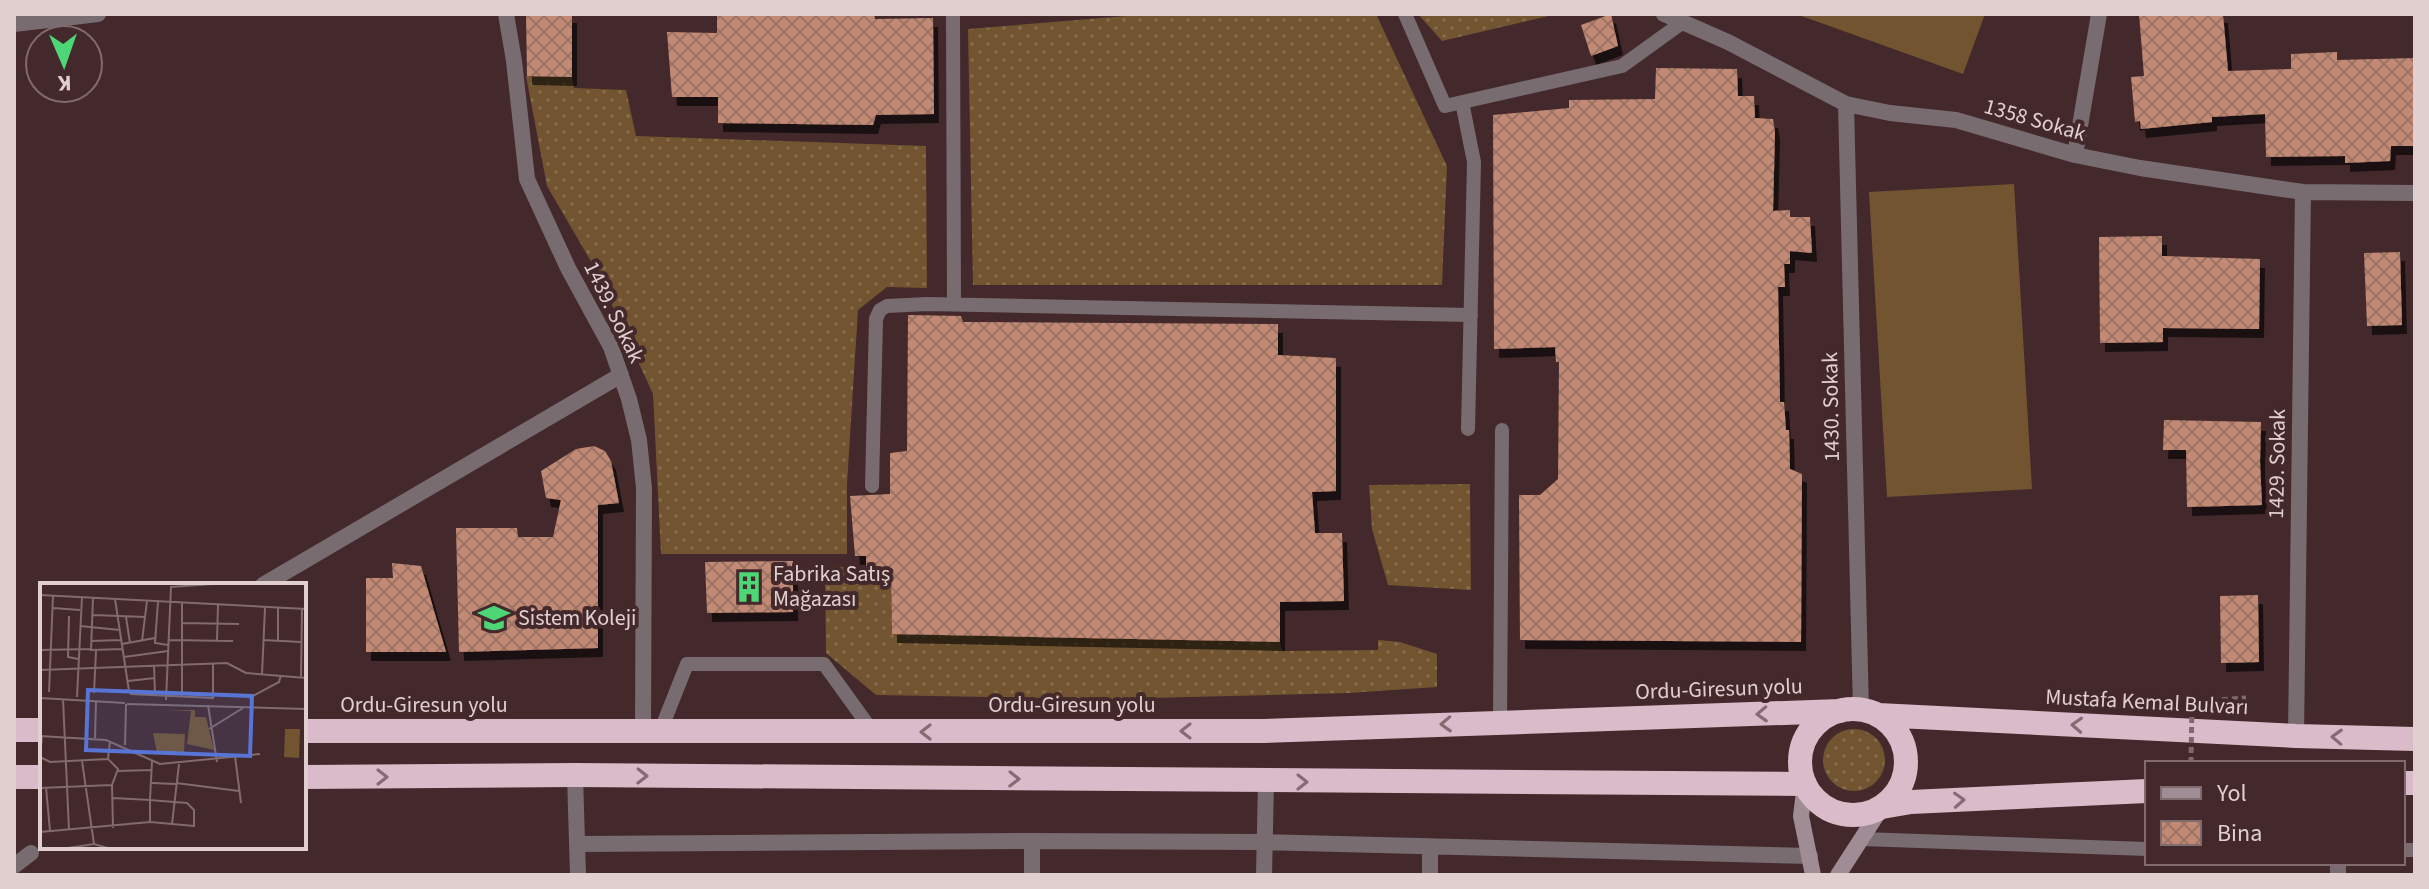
<svg xmlns="http://www.w3.org/2000/svg" width="2429" height="889" font-family="'Source Sans 3',sans-serif">
<defs>
<pattern id="grass-dots" width="8" height="8" patternUnits="userSpaceOnUse" patternTransform="scale(2)"><rect width="8" height="8" fill="#735430"/><path d="M2 2h.1M6 6h.1" fill="none" stroke="#876c4d" stroke-width="1.8" stroke-linecap="round"/></pattern>
<pattern id="building-cross-hatch" width="8" height="8" patternUnits="userSpaceOnUse" patternTransform="scale(2)"><rect width="8" height="8" fill="#c28a75"/><path d="M0 0l8 8M0 8l8-8" fill="none" stroke="#9c7364"/></pattern>
<filter id="shadow"><feDropShadow dx="5" dy="9" stdDeviation="0" flood-color="#0009"/></filter>
</defs>
<rect width="100%" height="100%" fill="#43292b"/>
<path fill="url(#grass-dots)" d="M1150 14H1376L1447 166 1442 285H973L968 29Z
M1418 14H1557L1442 41Z
M526 76 572 77 574 88 626 90 636 136 926 146 927 288 887 287 858 310 847 484V554H661L653 394 596 270 547 186Z
M1470 484 1471 590 1388 585 1372 529 1369 485Z
M825 566 866 568 867 575H891L892 634 1280 642 1282 651 1378 650V640L1400 642 1437 654V687L1349 693 1108 699 876 695 826 653Z
M1823 760a31 31 0 1 1 62 0a31 31 0 1 1-62 0Z"/>
<path fill="#735430" d="M1796 14H1985L1963 74Z
M2014 184 2032 489 1887 497 1869 192Z"/>
<path fill="url(#building-cross-hatch)" filter="url(#shadow)" d="M526 14H572V77L527 76Z
M717 14H874L875 19 933 18 934 114 876 115 873 125 718 123V97H672L667 32 717 33Z
M1611 14 1618 46 1591 56 1581 25Z
M2139 14H2223L2228 71 2291 69V54L2337 52V60L2415 58V146H2391L2390 161 2345 163V156L2266 157 2265 114 2212 117V122L2141 129 2140 121 2135 122 2131 77 2144 76Z
M1656 68 1737 69 1738 96H1754L1755 118 1773 119 1775 132 1773 211 1790 210V217H1810L1812 253 1790 251V264H1784L1785 287H1778L1780 402H1784L1786 430H1789L1790 469 1802 474 1801 642 1520 640 1519 495H1540L1558 479 1559 362H1556L1555 347 1494 349 1493 115 1569 108V100L1655 99Z
M2162 236V256L2260 259 2259 329 2163 328V342L2100 343 2099 237Z
M2400 252 2402 325 2367 326 2364 253Z
M908 315 961 316 963 322 1278 324V355L1336 358V491L1312 492 1315 533H1342L1344 601 1280 602V642L892 634 891 575H866V556H855L850 496 890 494V453L907 451Z
M2164 420 2261 422 2260 462 2262 505 2187 507 2186 450H2163Z
M594 446 605 451 611 461 619 503 598 505V648L459 652 456 528H517L518 537H553L561 500 546 498 541 471 576 449Z
M793 561V612L707 613 705 562Z
M392 563 421 566 446 652H366V578H393Z
M2258 595 2259 662 2221 663 2220 596Z"/>
<g fill="none" stroke-linecap="round" stroke-linejoin="round">
<path stroke="#80696b" stroke-width="5" stroke-dasharray="6 4" stroke-linecap="butt" d="M2192 702 2246 698"/>
<path stroke="#786c71" stroke-width="14" d="M953 14 954 304
M1405 14 1445 106 1622 66 1683 22
M1462 102 1474 162 1468 429
M872 486 876 319 880 310 887 306 927 304 1471 315
M1500 723 1502 430
M660 732 687 664H824L873 732
M1862 839 2147 849
M2403 850H2415"/>
<path stroke="#786c71" stroke-width="16" d="M506 14 514 61 527 179 568 268 611 347 629 399 639 440 644 488 643 732
M1664 14 1728 42 1846 104 1890 113 1956 120 2075 155 2140 168 2303 192 2415 193
M14 24 98 14
M1846 104 1861 710
M2075 155 2099 14
M263 585 621 375
M2296 736 2303 192
M575 775 578 875
M1032 841V875
M577 844 1032 841 1264 842 1810 856
M1430 847V875
M14 866 31 853
M1264 875 1266 782
M2338 875V863"/>
<path stroke="#9f8c95" stroke-width="16" d="M1805 784 1801 816 1813 875
M1838 875 1882 807"/>
<path stroke="#d9bbc9" stroke-width="24" d="M1800 762a53 53 0 1 1 106 0a53 53 0 1 1-106 0Z
M1878 715 2296 736 2415 739
M14 730H42
M304 731H1263L1840 711
M14 777H42
M304 777 575 775 1805 784
M2403 783H2415
M1882 807 1911 802 2147 791"/>
<path stroke="#80696b" stroke-width="5" stroke-dasharray="6 4" stroke-linecap="butt" d="M2191 763 2192 702"/>
</g>
<defs><path id="oneway-chevron" d="M-2-3.5L2.5 0L-2 3.5" fill="none" stroke-width="1.6" stroke-linecap="round" stroke-linejoin="round" transform="scale(2)"/></defs>
<g stroke="#866b72">
<use href="#oneway-chevron" transform="translate(1762 714) rotate(178)"/>
<use href="#oneway-chevron" transform="translate(1446 724) rotate(178)"/>
<use href="#oneway-chevron" transform="translate(2077 725) rotate(-177)"/>
<use href="#oneway-chevron" transform="translate(1186 731) rotate(180)"/>
<use href="#oneway-chevron" transform="translate(926 732) rotate(180)"/>
<use href="#oneway-chevron" transform="translate(2337 737) rotate(-178)"/>
<use href="#oneway-chevron" transform="translate(642 776) rotate(1)"/>
<use href="#oneway-chevron" transform="translate(382 777)"/>
<use href="#oneway-chevron" transform="translate(1014 779) rotate(1)"/>
<use href="#oneway-chevron" transform="translate(1302 782)"/>
<use href="#oneway-chevron" transform="translate(1959 800) rotate(-3)"/>
</g>
<defs>
<symbol id="building-bare" viewBox="-9 -9 18 18"><path d="M-4-6H4V6H1V3H-1V6H-4ZM-2.5-4.3h1.7v1.8h-1.7ZM.8-4.3h1.7v1.8H.8ZM-2.5-1h1.7V.8h-1.7ZM.8-1h1.7V.8H.8Z" fill="#4dd676" stroke="#43292b" stroke-width="2.5" paint-order="stroke"/></symbol>
<symbol id="school-bare" viewBox="-9 -9 18 18"><path d="M0-5L7-2L0 1L-7-2ZM-4 1L0 2.5L4 1V4Q0 6-4 4Z" fill="#4dd676" stroke="#43292b" stroke-width="2.5" paint-order="stroke"/></symbol>
</defs>
<g fill-rule="evenodd">
<use href="#building-bare" x="727" y="565" width="44" height="44"/>
<use href="#school-bare" x="472" y="596" width="44" height="44"/>
</g>
<g text-anchor="middle" dominant-baseline="central" stroke-width="8" stroke-linejoin="round" paint-order="stroke">
<g font-size="22" fill="#e1cfd0" stroke="#43292b">
<text transform="translate(2035 120) rotate(16)">1358 Sokak</text>
<text transform="translate(614 312) rotate(64)">1439. Sokak</text>
<text transform="translate(1831 407) rotate(-91)">1430. Sokak</text>
<text transform="translate(2277 464) rotate(-89)">1429. Sokak</text>
<text transform="translate(1719 689) rotate(-2)">Ordu-Giresun yolu</text>
<text transform="translate(2147 702) rotate(3)">Mustafa Kemal Bulvarı</text>
<text x="424" y="705">Ordu-Giresun yolu</text>
<text x="1072" y="705">Ordu-Giresun yolu</text>
</g>
<g font-size="22" fill="#e1cfd0" stroke="#43292b" text-anchor="start">
<text x="773" y="574">Fabrika Satış<tspan x="773" dy="25">Mağazası</tspan></text>
<text x="518" y="618">Sistem Koleji</text>
</g>
</g>
<g transform="translate(40 583)">
<rect width="266" height="266" fill="#43292b"/>
<path d="M125 127H155V134H166L174 167 147 161 151 128ZM245 146H260L259 175 244 174ZM113 150 145 151 144 169 117 170Z" fill="#735430"/>
<path fill="none" stroke="#826b6d" stroke-width="2" d="M0 12 266 26M53 15 51 67 83 66M75 16 89 108M118 19 115 60 128 62M13 25 40 27M53 32 105 34M29 33 28 74 38 76M86 34 90 60M142 40 199 41M40 43 80 47M128 57 193 58M177 57 178 22M223 57 261 59M51 58 81 57M102 58 107 18M238 58V25M82 61 115 55M0 67 51 66M84 74 128 68M114 82 115 112M0 87 187 80 206 90 266 95M222 91 225 25M261 95 262 26M88 98 115 95M9 109 13 13M54 110 56 68M90 111 173 115M37 114 42 14M142 114V20M0 115 85 120M209 115 239 99 241 92M23 116 29 247M173 116V80M126 117 131 4 186 0M87 121 266 126M168 122 177 179M169 146 203 125M0 153 66 157 120 181 220 171M2 153 0 174 10 179 68 176M55 155 56 118M70 158 68 176 78 186 72 202 73 245M85 162 86 121M195 173 201 220M42 178 54 261M77 188 111 187M112 200 136 201M136 200 199 208M6 204 10 248M0 205 72 202M73 215 110 217 112 178M132 241 139 181M0 249 110 239 154 243V227L147 220 110 217V239M21 266 54 261 71 266"/>
<path fill="#5875d6" fill-opacity="0.15" stroke="#5875d6" stroke-width="4" d="M48 107 212 113 210 173 46 167Z"/>
<rect width="266" height="266" fill="none" stroke="#e1cfd0" stroke-width="4"/>
</g>
<rect width="2429" height="889" fill="none" stroke="#e1cfd0" stroke-width="32"/>
<rect x="2145" y="761" width="260" height="104" fill="#43292b" stroke="#826b6d" stroke-width="2"/>
<rect x="2161" y="787" width="40" height="12" fill="#9f8c95" stroke="#826b6d" stroke-width="2"/>
<text x="2217" y="801" font-size="24" fill="#e1cfd0">Yol</text>
<rect x="2161" y="821" width="40" height="24" fill="url(#building-cross-hatch)" stroke="#826b6d" stroke-width="2"/>
<text x="2217" y="841" font-size="24" fill="#e1cfd0">Bina</text>
<g transform="translate(64 64) rotate(178)"><circle r="38" fill="#43292b" stroke="#826b6d" stroke-width="2"/>
<path d="M0-6L14 30L0 20L-14 30Z" fill="#4dd676"/>
<text y="-12" font-size="22" font-weight="bold" text-anchor="middle" fill="#e1cfd0">K</text>
</g>
</svg>
